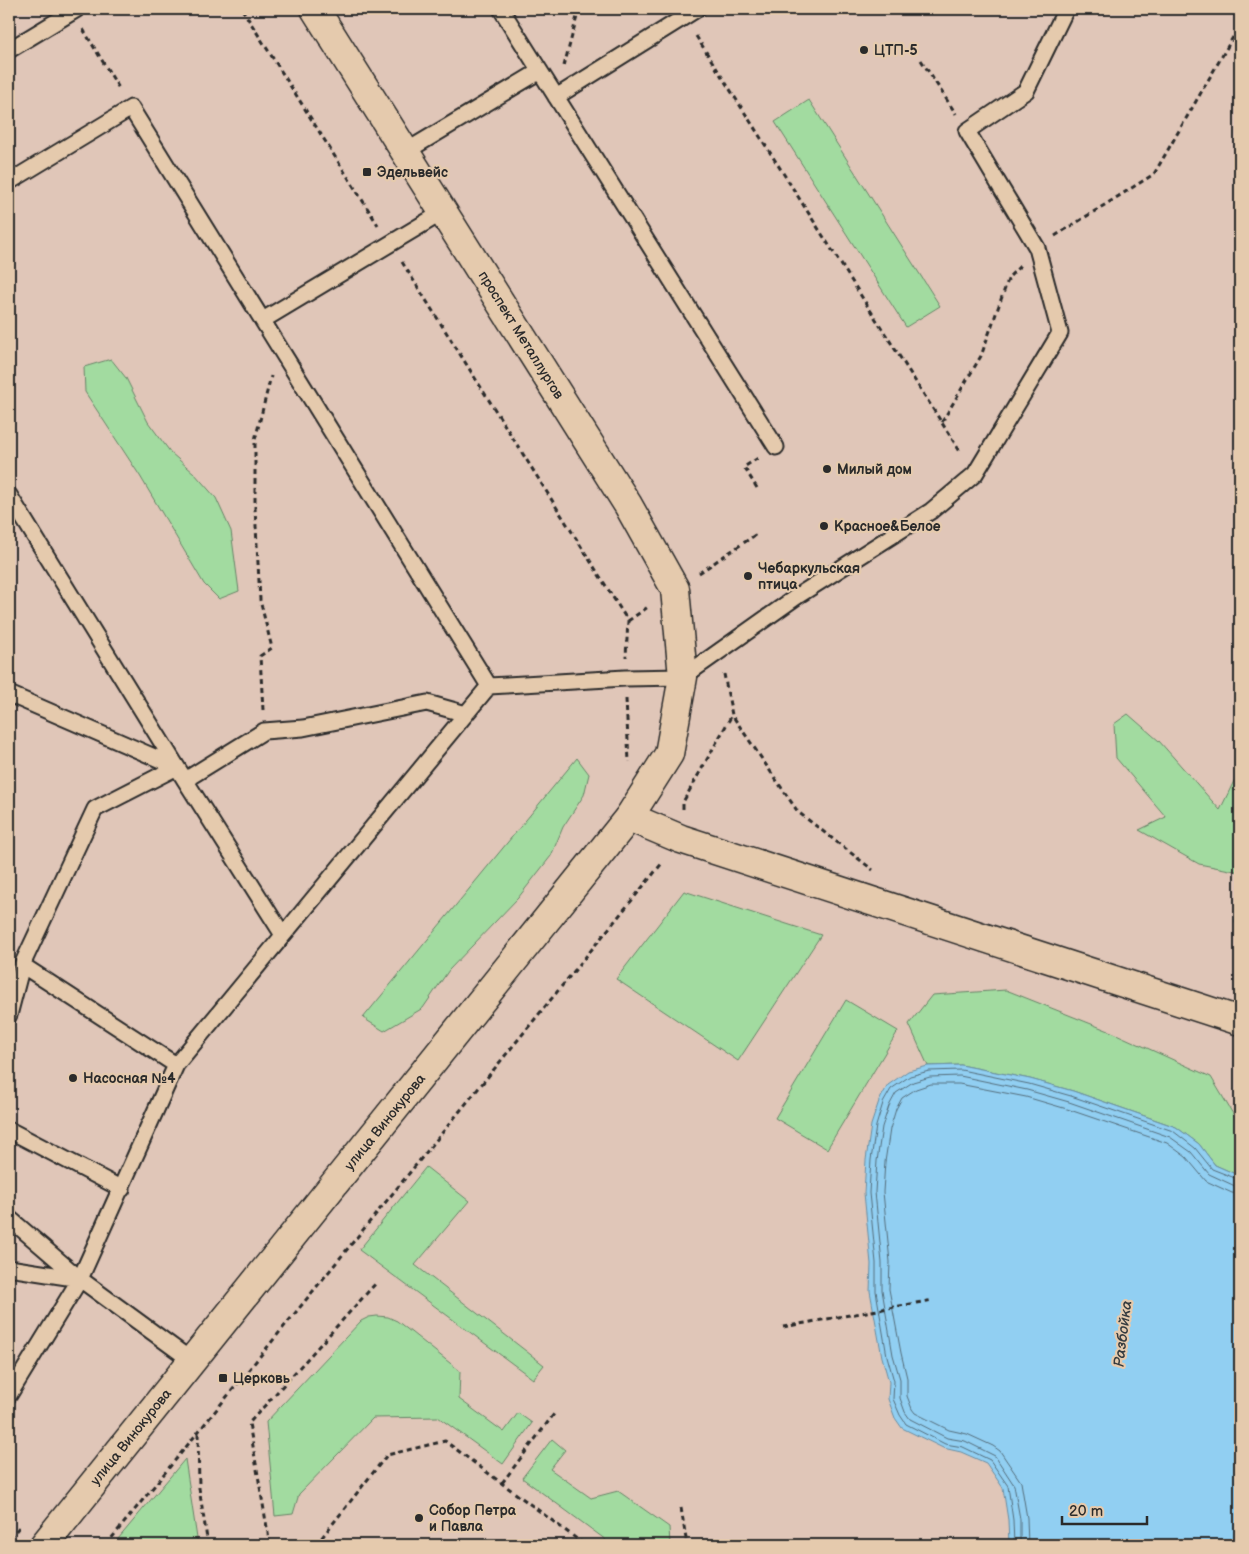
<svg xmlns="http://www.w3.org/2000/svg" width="1249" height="1554" font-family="'Balsamiq Sans',sans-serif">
<rect width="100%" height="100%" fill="#e0c6b8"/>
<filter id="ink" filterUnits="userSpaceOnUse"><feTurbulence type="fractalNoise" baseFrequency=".02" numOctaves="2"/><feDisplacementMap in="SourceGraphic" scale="10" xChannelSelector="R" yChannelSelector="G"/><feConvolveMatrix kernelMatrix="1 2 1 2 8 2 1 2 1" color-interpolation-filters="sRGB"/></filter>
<g filter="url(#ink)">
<path fill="#a2dba0" stroke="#668366" d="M809 100 940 306 906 327 775 122Z
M111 359 126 378 148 422 171 453 194 473 216 498 231 531 239 591 219 599 204 584 140 476 85 392 84 367Z
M1128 714 1159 741 1220 810 1234 781 1240 772V872L1199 864 1139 830 1166 817 1116 758 1114 724Z
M577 758 589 774 584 795 563 827 551 856 518 898 449 970 423 1008 384 1031 363 1018Z
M684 891 821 935 738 1061 616 979Z
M1006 990 1114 1033 1211 1077 1236 1119H1240V1176L1215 1165 1199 1144 1176 1127 1162 1122 1073 1091 1030 1079 961 1065 928 1066 909 1024 932 995Z
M846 1000 898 1031 827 1149 775 1118Z
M426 1167 469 1201 415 1265 544 1365 533 1379 359 1250Z
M377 1316 388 1317 397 1321 460 1371 459 1399 504 1432 518 1413 532 1423 503 1464 438 1417 373 1418 299 1494 293 1514 275 1516 266 1422 361 1321 369 1317Z
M552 1439 565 1450 550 1469 591 1498 618 1491 669 1527 670 1545H608L606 1540 522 1478Z
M185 1459 198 1545H113Z"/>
<path fill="#91cff2" stroke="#688da2" d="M961 1065 1030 1079 1073 1091 1176 1127 1199 1144 1215 1165 1240 1176V1545H1009L1008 1520 1003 1488 986 1463 961 1452 943 1448 902 1428 895 1418 888 1399 889 1382 882 1357 870 1291 871 1264 864 1193 866 1160 871 1125 879 1101 888 1085 908 1071 928 1066Z"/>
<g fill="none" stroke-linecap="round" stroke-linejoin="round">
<path stroke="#546d7b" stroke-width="1" d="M1014 1545 1013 1520 1008 1486 990 1460 963 1447 945 1444 906 1424 900 1415 893 1399 894 1381 887 1356 876 1291V1263L869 1193 871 1160 876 1126 883 1103 891 1089 910 1076 929 1071 961 1070 1029 1084 1071 1096 1173 1131 1195 1148 1212 1169 1240 1180
M1020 1545V1519L1014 1485 995 1456 965 1441 947 1438 910 1419 905 1412 900 1398V1379L893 1355 882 1290V1263L875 1192 877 1161 882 1127 889 1106 896 1093 913 1082 930 1077 960 1076 1027 1090 1069 1102 1170 1137 1191 1152 1209 1174 1235 1186H1240
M1028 1545 1027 1518 1021 1482 1000 1451 993 1446 967 1434 949 1430 915 1413 912 1409 907 1396V1378L901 1353 889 1289 890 1262 883 1192 885 1162 890 1129 896 1109 902 1098 916 1089 931 1084H959L1026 1097 1067 1109 1167 1143 1186 1157 1206 1181 1232 1193 1240 1194"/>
<path stroke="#688da2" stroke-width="9" d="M1239 921 1240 917"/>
<defs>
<path id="lane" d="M501 9 776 447
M9 50 77 9
M556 97 697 9
M405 152 540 71
M9 182 131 108 489 686 625 678 683 677 799 595 931 511 975 474 1060 333 1037 248 967 131 1026 91 1066 9
M263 320 443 212
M9 495 185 780 283 935
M9 694 177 767
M185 780 264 731 303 728 427 703 466 714
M22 965 176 1065
M9 1015 22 965 95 809 177 767
M9 1130 122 1189
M9 1218 80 1279 192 1361
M9 1268 80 1279
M9 1395 80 1279 176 1065 489 686"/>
<path id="street" d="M629 817 681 839 1240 1021"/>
<path id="secondary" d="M44 1545 629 817 669 754 683 677 675 589 628 505 315 9"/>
</defs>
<use href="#lane" stroke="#2b2b2b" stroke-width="19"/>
<use href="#street" stroke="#2b2b2b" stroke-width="31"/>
<use href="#secondary" stroke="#2b2b2b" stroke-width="31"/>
<path stroke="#2b2b2b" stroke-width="3" stroke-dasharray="5 4" stroke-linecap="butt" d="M242 9 378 225
M83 29 120 90
M696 36 961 453
M921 60 956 114
M564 66 579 9
M1055 236 1154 174 1240 25
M402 262 628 621 626 657
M942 422 981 356 1009 277 1020 266
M757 488 744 467 758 458
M699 573 758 533
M628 621 648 607
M724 674 732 715 798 812 873 870
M626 699 629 762
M263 710 260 656 272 648 260 600 255 508V440L271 376
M683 809V802L732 715
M783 1327 933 1300
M198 1433 199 1488 208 1545
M502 1483 554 1414
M681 1508 687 1545
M9 1537 14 1533 21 1525
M106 1545 663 862
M270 1545 249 1423 377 1282
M316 1545 387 1455 445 1441 585 1545"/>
<use href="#lane" stroke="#e5caad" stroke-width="15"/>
<use href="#street" stroke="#e5caad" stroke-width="28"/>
<use href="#secondary" stroke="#e5caad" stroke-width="28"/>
</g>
</g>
<g fill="#2b2b2b" stroke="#e5caad" stroke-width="2">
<circle cx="864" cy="50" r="5"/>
<rect x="362" y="167" width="10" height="10" rx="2.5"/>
<circle cx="827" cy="469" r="5"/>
<circle cx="824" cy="526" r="5"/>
<circle cx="748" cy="576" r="5"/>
<circle cx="73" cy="1078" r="5"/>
<rect x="218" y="1373" width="10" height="10" rx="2.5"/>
<circle cx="419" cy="1518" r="5"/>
</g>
<g text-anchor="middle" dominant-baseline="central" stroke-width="4.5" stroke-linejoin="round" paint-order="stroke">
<g font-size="14" font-weight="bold" fill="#2b2b2b" stroke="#e5caad" text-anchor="start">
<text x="874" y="50">ЦТП-5</text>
<text x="377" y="172">Эдельвейс</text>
<text x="837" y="469">Милый дом</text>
<text x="834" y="526">Красное&amp;Белое</text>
<text x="758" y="568">Чебаркульская<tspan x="758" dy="16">птица</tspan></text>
<text x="83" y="1078">Насосная №4</text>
<text x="233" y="1378">Церковь</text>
<text x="429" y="1510">Собор Петра<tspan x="429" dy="16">и Павла</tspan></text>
</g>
<g font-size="14" fill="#2b2b2b" stroke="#e5caad">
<text transform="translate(521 335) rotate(58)">проспект Металлургов</text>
<text transform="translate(385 1122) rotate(-51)">улица Винокурова</text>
<text transform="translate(131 1437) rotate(-51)">улица Винокурова</text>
</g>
<g font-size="15" font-style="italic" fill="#353b3f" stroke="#e5caad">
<text transform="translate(1123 1334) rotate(-83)">Разбойка</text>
</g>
</g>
<rect width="1249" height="1554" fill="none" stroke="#e5caad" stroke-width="30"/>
<rect x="15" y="15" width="1219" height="1524" fill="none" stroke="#2b2b2b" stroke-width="2" filter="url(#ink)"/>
<path d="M1062 1516v8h85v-8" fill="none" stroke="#2b2b2b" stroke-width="2.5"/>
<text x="1069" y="1516" font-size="15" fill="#2b2b2b" stroke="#e5caad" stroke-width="4" paint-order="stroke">20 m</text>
</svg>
